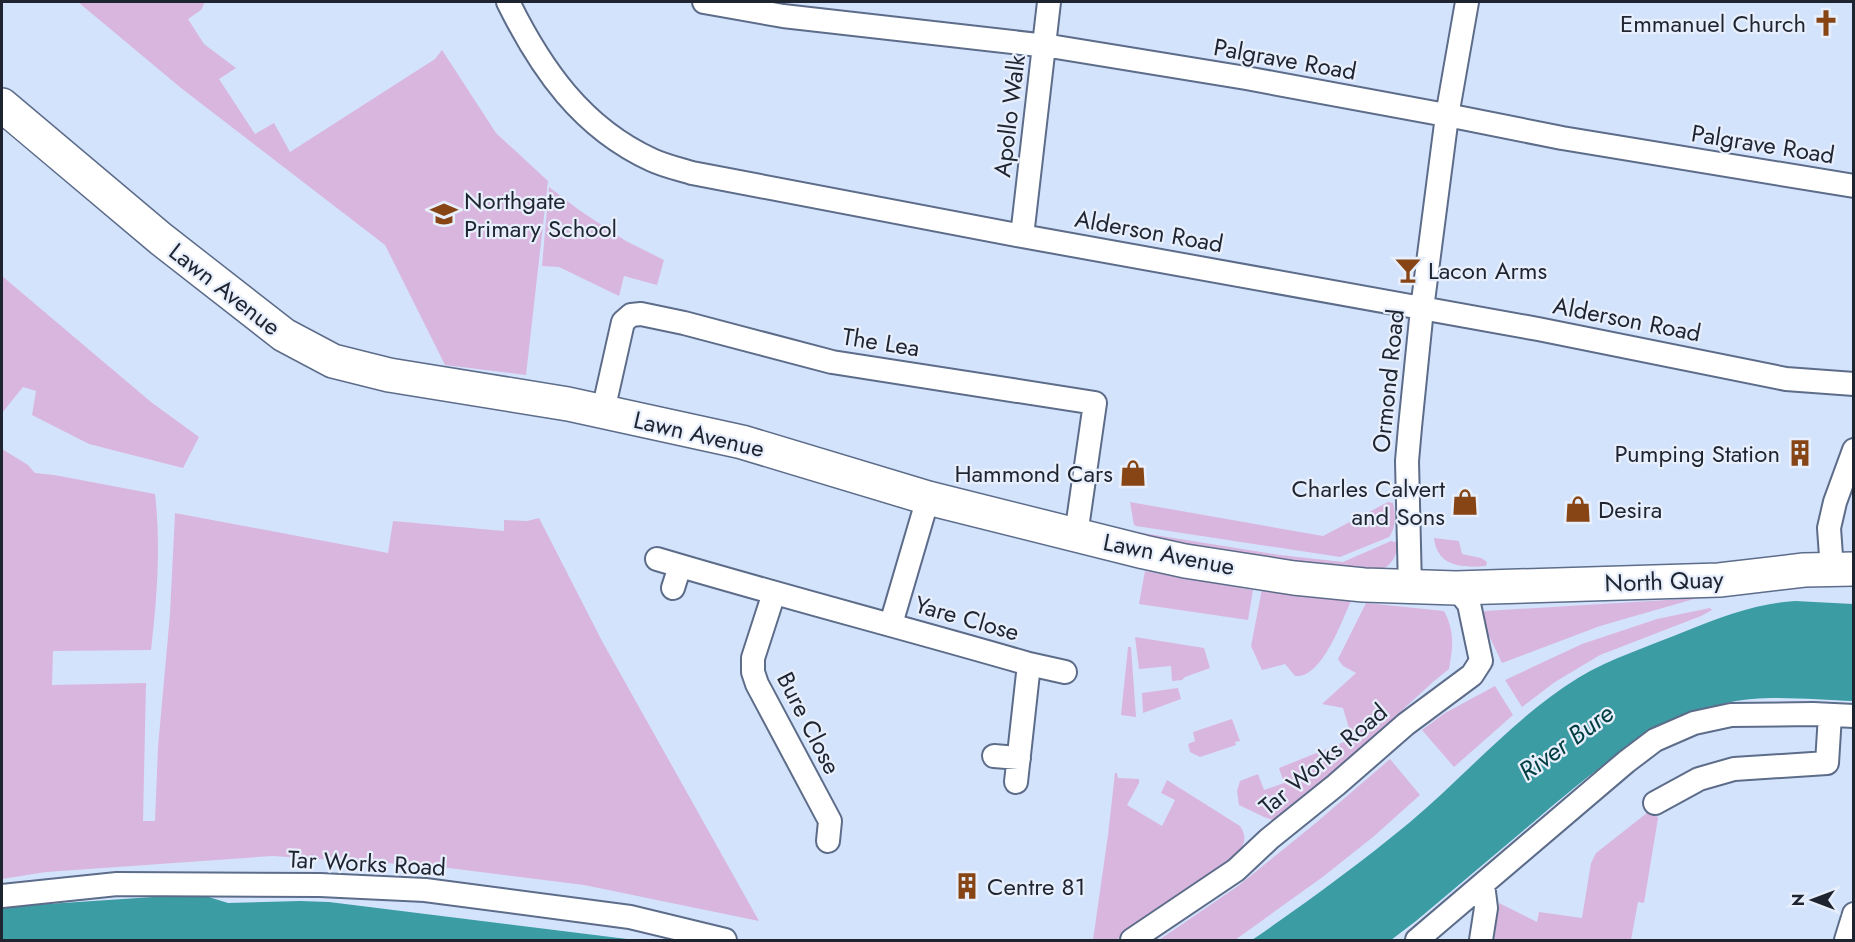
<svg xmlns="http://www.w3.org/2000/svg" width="1855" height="942" font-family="Jost,sans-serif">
<rect width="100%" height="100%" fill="#d4e3fc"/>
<path fill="#d9b6de" d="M78 2H205L201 10 188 19 204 44 236 68 219 79 255 134 274 123 290 152 435 59 442 50 496 133 548 181 526 375 445 365 385 245 181 88Z
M549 187 579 210 626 241 664 260 657 285 624 276 619 296 559 267 542 266Z
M2 276 151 402 199 437 183 468 89 444 32 415 36 391 23 387 2 413Z
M2 449 28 465 35 473 54 475 155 494C161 546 157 599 151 650L53 651 52 685 146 683 143 821H155L158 747 170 614 175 513 388 553 393 521 504 531V520L527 521 539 518 602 641 759 921 584 885 433 866 272 856 46 872 2 879Z
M1130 502 1323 536 1388 502 1393 503C1396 514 1396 528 1389 537L1340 557 1136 526 1134 525Z
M1097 524 1136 532 1280 555 1343 562 1391 541 1399 543C1395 559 1391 568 1374 572L1188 548Z
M1434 538 1459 541 1462 554 1481 558 1487 562 1486 566C1463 568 1437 567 1434 538Z
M1145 571 1253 590 1248 620 1139 604Z
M1262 589 1351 601C1342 620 1322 679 1295 676L1285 664 1262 670 1251 646Z
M1699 594 1701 597 1600 626 1502 663 1481 619 1482 614 1485 611 1683 599Z
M1366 603 1444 611C1455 632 1453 646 1449 669L1434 681 1337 770 1276 821 1264 817 1239 805 1237 791 1240 781 1258 774 1264 790 1284 783 1279 768 1344 742 1341 732 1349 728 1343 708 1322 704 1356 673 1343 666 1338 659Z
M1710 608 1712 610 1701 616 1600 655 1555 682 1522 707 1505 680 1582 644 1657 619Z
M1135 637 1204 648 1210 668 1185 677 1182 680 1172 681 1171 666 1139 669Z
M1128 647H1131L1136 717 1121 715Z
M1495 686 1513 715 1454 767 1422 730 1445 713Z
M1178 688 1181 699 1143 713 1142 693Z
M1232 719 1240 741 1235 742 1236 745 1200 757 1190 752 1188 744 1195 741 1193 732Z
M1390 759 1420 795 1373 837 1324 876 1235 940H1159L1238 886 1317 822Z
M1115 773H1117L1118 778 1139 779V783L1127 805 1162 826 1175 800 1161 793 1167 780 1240 826C1249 839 1243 848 1233 859L1116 940H1093L1108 835Z
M1652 809 1658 818 1644 903 1638 902 1631 940H1494L1499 903 1537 922 1539 912 1582 918 1591 863 1596 853Z"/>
<path fill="#3b9ca3" d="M1795 601 1853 604V701C1817 700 1765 694 1731 702 1651 720 1585 778 1524 830 1488 860 1452 891 1416 921L1391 940H1252C1306 903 1358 865 1409 823 1464 777 1516 716 1578 678 1611 658 1650 646 1686 631 1721 617 1757 603 1795 601Z
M199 894 228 903 300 901 329 902 635 940H2V907Z"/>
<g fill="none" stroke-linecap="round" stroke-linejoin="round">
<defs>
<path id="street" d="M508 2C541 69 582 128 652 160 665 166 679 169 692 173L1022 236 1538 329 1786 379 1854 384
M704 2 783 16 1056 47 1246 78 1462 118 1562 138 1854 186
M1022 236 1049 2
M603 411 623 322 631 315 641 314 684 323 832 362 1095 403 1076 535
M657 559C781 596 905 628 1029 664L1016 782
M1832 570 1829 528 1835 502 1854 450
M673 588 680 566
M1410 588 1407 461 1410 427 1422 309 1447 116 1467 2
M774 593 753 658V672L757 684 830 821 828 841
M891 624 928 498
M1029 664 1065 672
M994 756 1019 758
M1655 803 1699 779 1734 769 1827 763 1830 715
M2 896 117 884 320 885 425 890 630 917 725 940
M1132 940 1236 870 1269 839 1336 785 1406 724 1472 675 1481 661 1469 604 1456 588
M1417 940 1626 762 1655 740 1694 723 1731 715 1813 714 1854 716
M1481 940 1486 908 1483 884
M1846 940 1854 914"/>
<path id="primary" d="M2 105 161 239 284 335 333 361 389 375 568 404 742 442 928 498 1144 552 1185 561 1294 578 1364 585 1456 588 1719 580 1804 570 1854 569"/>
</defs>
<use href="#street" stroke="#5c6c89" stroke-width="26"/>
<use href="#primary" stroke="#5c6c89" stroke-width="36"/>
<use href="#street" stroke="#fff" stroke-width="22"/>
<use href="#primary" stroke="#fff" stroke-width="33"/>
</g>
<defs>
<symbol id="church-bare" viewBox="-9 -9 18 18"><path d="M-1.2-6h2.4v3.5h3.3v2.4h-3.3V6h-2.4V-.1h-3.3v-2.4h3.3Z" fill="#874414" stroke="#e8effc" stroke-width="2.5" paint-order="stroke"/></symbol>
<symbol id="school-bare" viewBox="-9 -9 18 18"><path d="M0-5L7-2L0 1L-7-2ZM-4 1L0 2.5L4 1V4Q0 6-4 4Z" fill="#874414" stroke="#e8effc" stroke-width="2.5" paint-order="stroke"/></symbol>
<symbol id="bar-bare" viewBox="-9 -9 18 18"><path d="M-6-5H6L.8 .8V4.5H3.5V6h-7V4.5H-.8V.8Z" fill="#874414" stroke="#e8effc" stroke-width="2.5" paint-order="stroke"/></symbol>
<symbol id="building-bare" viewBox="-9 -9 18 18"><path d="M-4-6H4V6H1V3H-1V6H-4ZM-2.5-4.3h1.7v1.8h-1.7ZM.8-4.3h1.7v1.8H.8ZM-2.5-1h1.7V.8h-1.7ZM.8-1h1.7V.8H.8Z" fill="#874414" stroke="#e8effc" stroke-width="2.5" paint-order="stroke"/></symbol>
<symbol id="shop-bare" viewBox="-9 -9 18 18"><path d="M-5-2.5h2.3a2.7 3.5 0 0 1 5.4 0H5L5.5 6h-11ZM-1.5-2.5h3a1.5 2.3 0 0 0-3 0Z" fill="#874414" stroke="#e8effc" stroke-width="2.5" paint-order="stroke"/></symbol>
</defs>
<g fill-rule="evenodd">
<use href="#church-bare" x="1807" y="4" width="38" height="38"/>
<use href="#school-bare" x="425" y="195" width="38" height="38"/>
<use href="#bar-bare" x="1389" y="251" width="38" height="38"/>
<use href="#building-bare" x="1781" y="434" width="38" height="38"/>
<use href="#shop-bare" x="1114" y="454" width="38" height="38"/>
<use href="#shop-bare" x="1446" y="483" width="38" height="38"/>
<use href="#shop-bare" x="1559" y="490" width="38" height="38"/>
<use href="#building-bare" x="948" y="867" width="38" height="38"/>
</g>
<g text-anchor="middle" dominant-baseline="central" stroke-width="4.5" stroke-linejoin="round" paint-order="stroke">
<g font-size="24" fill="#1e2430" stroke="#e8effc" text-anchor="end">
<text x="1806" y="23">Emmanuel Church</text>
<text x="464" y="200" text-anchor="start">Northgate<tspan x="464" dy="28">Primary School</tspan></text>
<text x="1428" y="270" text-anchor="start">Lacon Arms</text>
<text x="1780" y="453">Pumping Station</text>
<text x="1113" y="473">Hammond Cars</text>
<text x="1445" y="488">Charles Calvert<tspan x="1445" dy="28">and Sons</tspan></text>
<text x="1598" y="509" text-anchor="start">Desira</text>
<text x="987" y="886" text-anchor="start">Centre 81</text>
</g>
<g font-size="24" fill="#1e2430" stroke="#e8effc">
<text transform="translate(1285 59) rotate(10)">Palgrave Road</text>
<text transform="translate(1009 116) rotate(-83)">Apollo Walk</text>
<text transform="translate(1763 144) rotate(9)">Palgrave Road</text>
<text transform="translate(1149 231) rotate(10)">Alderson Road</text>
<text transform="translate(225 289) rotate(38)">Lawn Avenue</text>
<text transform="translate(1627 319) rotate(11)">Alderson Road</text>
<text transform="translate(881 342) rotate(9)">The Lea</text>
<text transform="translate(1388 381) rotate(-84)">Ormond Road</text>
<text transform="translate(699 434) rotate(13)">Lawn Avenue</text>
<text transform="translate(1169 554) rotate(11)">Lawn Avenue</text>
<text transform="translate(1664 581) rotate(-2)">North Quay</text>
<text transform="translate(967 618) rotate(16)">Yare Close</text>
<text transform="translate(809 723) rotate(63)">Bure Close</text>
<text transform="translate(1323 759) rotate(-40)">Tar Works Road</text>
<text transform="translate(367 863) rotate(3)">Tar Works Road</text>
</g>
<g font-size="26" font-style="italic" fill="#003d40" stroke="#e8effc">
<text transform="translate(1566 742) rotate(-36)">River Bure</text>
</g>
</g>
<rect width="1855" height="942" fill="none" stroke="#1e2430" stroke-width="6"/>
<g transform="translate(1813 900) rotate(270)" stroke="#e8effc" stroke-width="4.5" paint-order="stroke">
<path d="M0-4.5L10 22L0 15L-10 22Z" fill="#1e2430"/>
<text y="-9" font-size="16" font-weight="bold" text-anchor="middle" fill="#1e2430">N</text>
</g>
</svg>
